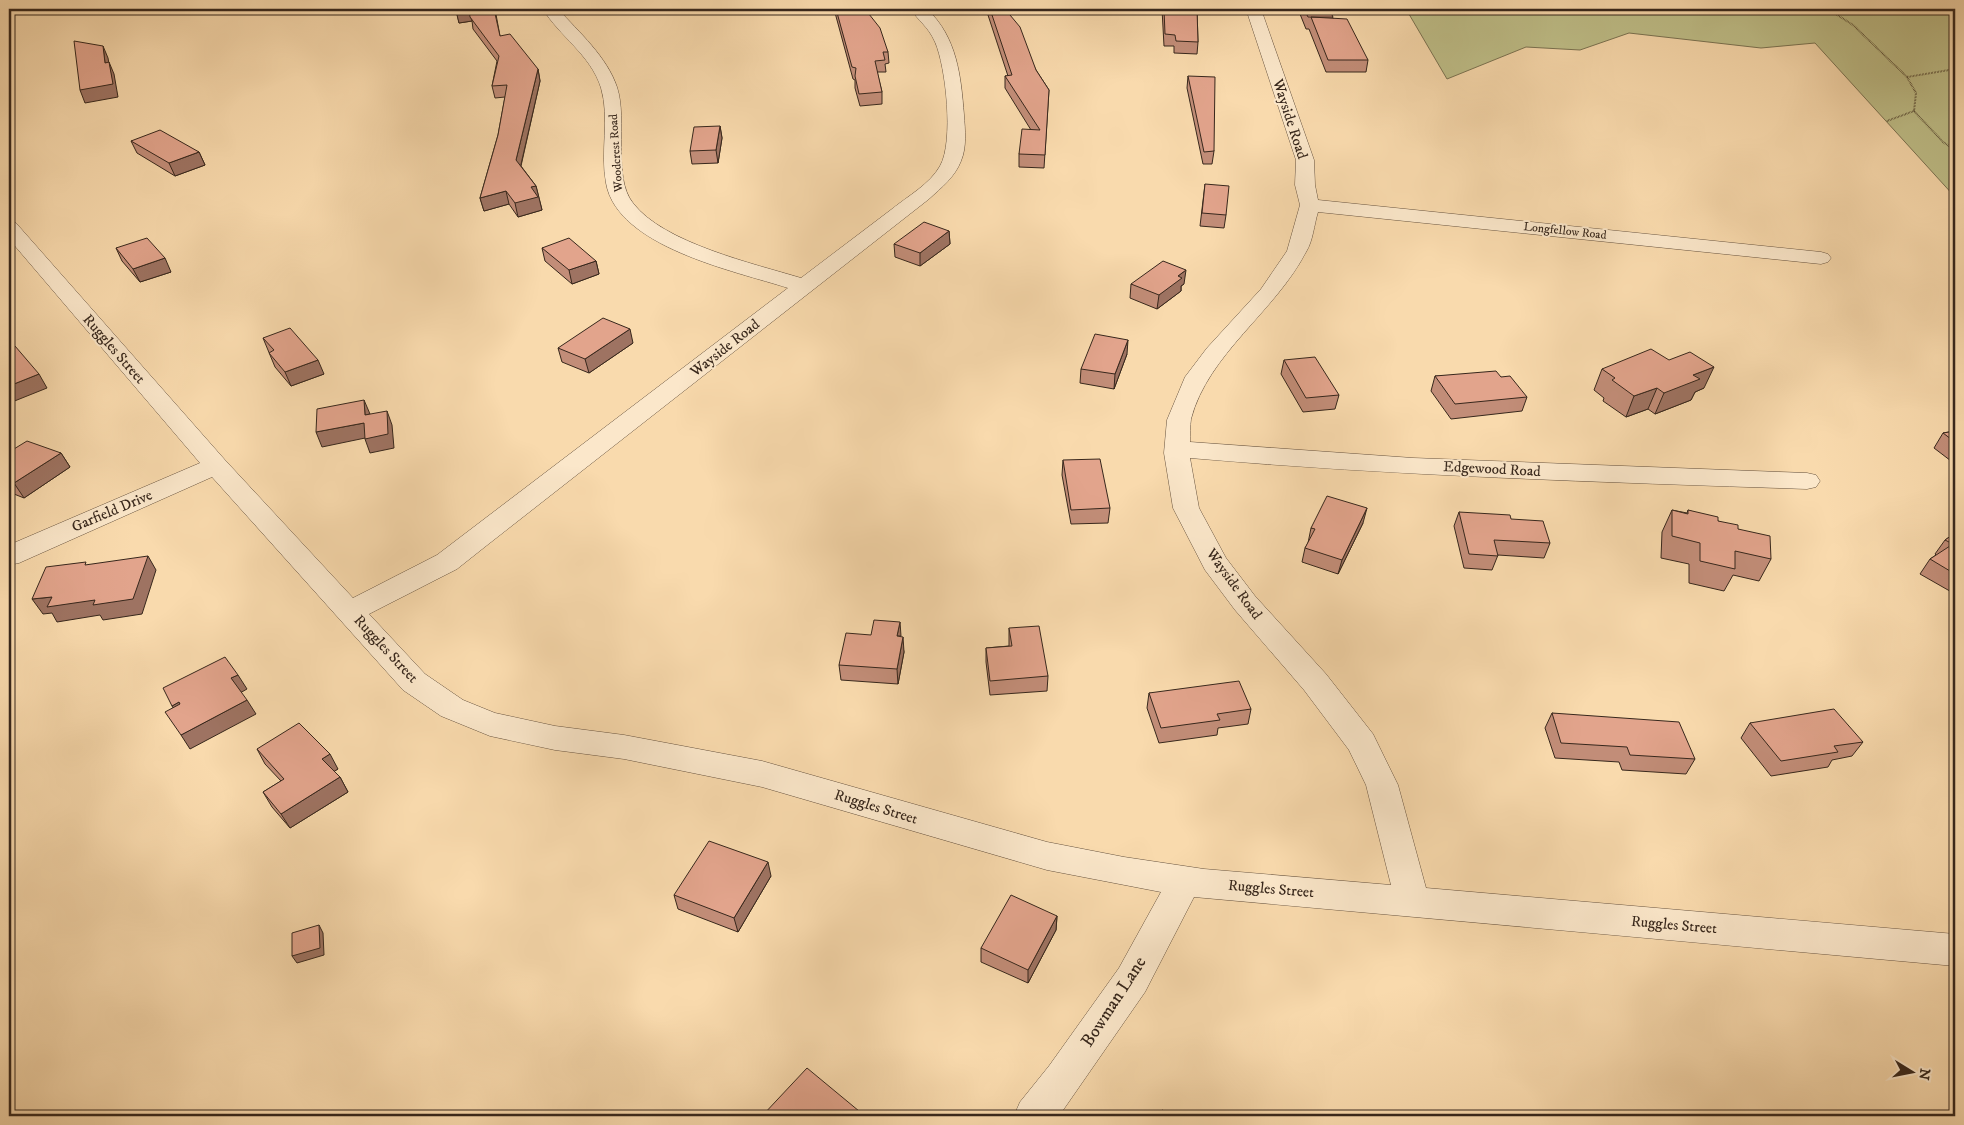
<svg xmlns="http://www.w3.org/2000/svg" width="1964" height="1125" font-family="'IM FELL DW Pica',serif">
<rect width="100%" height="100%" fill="#f9daad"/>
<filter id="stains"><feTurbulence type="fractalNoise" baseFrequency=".004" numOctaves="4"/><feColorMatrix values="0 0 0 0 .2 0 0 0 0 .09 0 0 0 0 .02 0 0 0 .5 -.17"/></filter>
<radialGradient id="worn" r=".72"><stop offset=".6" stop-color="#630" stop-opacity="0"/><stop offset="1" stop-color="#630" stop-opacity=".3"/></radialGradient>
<path fill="#bfbf89" stroke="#7b7352" d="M1406 9H1955V197L1815 43 1761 48 1629 33 1580 50 1526 47 1447 79Z"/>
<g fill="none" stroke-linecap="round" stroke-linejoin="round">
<defs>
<path id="minor" d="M543 9H558C579 32 607 57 617 87 628 120 612 177 633 203 663 243 755 264 801 278 831 255 862 232 892 209 908 196 930 184 940 166 954 142 946 67 935 42 928 26 918 21 911 9H927C957 37 961 76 964 115 965 130 967 147 961 161 955 177 941 188 929 199L486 546 457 569 369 614 425 674 463 700 495 713 555 726 624 735 762 761 1047 842 1124 857 1204 869 1391 885 1366 785 1349 750 1304 690 1235 610 1205 570 1173 508 1164 453 1167 420 1185 377 1207 348 1261 289 1287 251 1300 205 1295 185 1296 160 1246 9H1261L1314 160 1315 185 1318 200 1821 252 1828 254 1831 258 1828 262 1821 264 1318 212C1314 225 1313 241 1306 252 1275 312 1208 354 1191 419 1190 426 1190 435 1190 442L1413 458 1807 473 1816 475 1820 481 1816 487 1807 489C1601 482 1396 476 1190 458L1199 508 1226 558 1255 596 1326 674 1373 734 1398 785 1426 888 1955 934V966L1194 897 1145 992 1059 1116H1014L1020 1102 1049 1066 1119 968 1161 892 1047 870 762 787 624 759 555 750 490 736 441 716 403 690 212 477 19 563 9 565V545L200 463 9 239V221L16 223 225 460 353 598 437 555 788 288C735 271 617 247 606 183 600 152 610 118 601 88 591 55 559 36 543 9Z"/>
</defs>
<use href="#minor" stroke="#685440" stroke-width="1"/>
<path stroke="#37271c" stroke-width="2" stroke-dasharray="0.5 1" stroke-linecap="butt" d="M1828 9 1853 25 1907 77 1955 69
M1914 111 1943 142 1955 150
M1887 121 1914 111 1916 93 1907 77"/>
<use href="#minor" fill="#fbe7ca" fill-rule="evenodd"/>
</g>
<path fill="#c28d78" stroke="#37271c" d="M456 9H495L500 36 538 69 540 81 521 166 536 186 542 210 518 217 509 204 484 211 480 198 498 135 505 97 495 98 492 86 497 61 473 29 472 21 459 23Z
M834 9H865L888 52 889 63 885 64 886 72H877L882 92V104L860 106 855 88V80L853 79Z
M986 9H1005L1036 70 1049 90 1044 168 1019 167V154L1031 130 1005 88V76H1008Z
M1162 9H1197L1198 42 1197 54 1174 53V46H1164Z
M1298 9H1329L1333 18 1368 60 1366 72H1326L1309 29H1306Z
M1188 76 1214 151 1212 164H1203L1187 88Z
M720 126 722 138 718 163 692 164 690 151Z
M131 141 199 152 205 165 175 176 137 153Z
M1205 184 1226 215 1224 228 1200 226Z
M949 231 950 244 920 266 895 257 894 244Z
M116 248 171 272 140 282 122 261Z
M542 248 596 261 599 274 572 284 545 261Z
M1131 284H1184L1181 286V291L1157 309 1130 298Z
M263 338 324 374 291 386 275 367Z
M633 343 589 373 562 362 558 348Z
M1127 354 1114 389 1080 383 1081 369Z
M1284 360 1339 395 1335 409 1303 412 1281 374Z
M1602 369 1704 388 1695 392 1691 400 1655 414 1648 409 1626 417 1603 401 1604 398 1594 390Z
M1435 376 1501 377 1527 397 1522 411 1451 419 1431 391Z
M1955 431V464L1934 448 1943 433Z
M9 452 61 453 70 467 24 498 9 492Z
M1063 460 1110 508 1108 523 1071 524 1062 475Z
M1672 510 1687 513 1688 510 1718 521 1738 529 1771 559 1759 581 1733 575 1724 591 1689 583V564L1661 558 1662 532Z
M1459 512 1550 543 1544 558 1498 555 1492 570 1464 568 1454 526Z
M1363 523 1338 574 1302 562 1305 548 1308 543 1311 528Z
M1955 533V594L1920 574 1930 559 1936 555 1935 554 1945 540Z
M1009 628 1048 676 1047 691 990 695 986 662V648L1009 646Z
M901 637 904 652 898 684 841 680 839 665Z
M1149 693 1251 709 1248 724 1218 728 1217 735 1159 743 1147 708Z
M1552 713 1695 759 1686 774 1622 770 1619 762 1555 758 1545 728Z
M1750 723 1863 742 1852 756 1832 760 1828 767 1771 776 1741 738Z
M257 749 338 769 334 771 340 777 348 792 290 828 272 807 263 792 281 781 265 764Z
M771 876 738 932 678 909 674 895Z
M1057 916 1056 930 1028 983 981 962V948Z"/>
<path fill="#9e7362" stroke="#37271c" d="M469 10 472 21 459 23 456 11Z
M103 46 108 58 111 75 105 63Z
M109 62 114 74 118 97 85 103 80 90Z
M538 69 540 81 519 173 516 160Z
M720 126 722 138 718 163 716 150Z
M199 152 205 165 175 176 169 163Z
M536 186 542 210 518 217 515 203 531 187Z
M506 191 509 204 484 211 480 198Z
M949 231 950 244 920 266V253Z
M165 258 171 272 140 282 133 269Z
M596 261 599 274 572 284 569 270Z
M1186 270 1184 284 1181 286V291L1157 309 1159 295 1178 276Z
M630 329 633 343 589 373 585 359Z
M1128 340 1127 354 1114 389 1115 374Z
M318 360 324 374 291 386 285 372Z
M1714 367 1704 388 1695 392 1691 400 1655 414 1664 393 1693 375Z
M39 374 47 388 12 402 9 397V386Z
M1657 388 1648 409 1626 417 1634 396Z
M364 400 370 414 365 415Z
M387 411 392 425 394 448 370 453 365 439Z
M364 423 370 437 322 447 316 432Z
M61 453 70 467 24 498 14 483Z
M1367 508 1363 523 1338 574 1342 560Z
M148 556 156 570 142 614 103 620 100 615 57 622 52 613 43 614 32 599 52 597 95 600Z
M900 622 901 636H897Z
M903 637 904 652 898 684 897 669Z
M238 675 247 689 240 693 231 678Z
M247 700 256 714 190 749 181 735Z
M179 702 189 717 181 721 172 706Z
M330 754 338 769 330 774 322 759Z
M340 777 348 792 290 828 281 814Z
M768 862 771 876 738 932 734 918Z
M1057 916 1056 930 1028 983V970Z
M319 925 323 933 324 955 297 963 292 956Z"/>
<path fill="#e2a48c" stroke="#37271c" d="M456 9H494L500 36 510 34 538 69 516 160 536 186 531 187 538 197 515 203 506 191 480 198 498 135 507 85 492 86 499 56 470 17 469 10 456 11Z
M836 9H865L880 28 888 52H883L885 60 875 61 882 92 859 94 855 76 856 68 852 67Z
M990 9H1005L1020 27 1036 70 1049 90 1045 155 1019 154 1022 129 1040 130 1005 76 1012 75Z
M1164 9H1197L1198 42 1176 41 1175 35 1165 34Z
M1304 9H1329L1333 17H1308Z
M1311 17 1347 19 1368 60H1328Z
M74 41 103 46 105 63 109 62 113 84 80 90Z
M1188 76 1215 77 1214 151 1204 152Z
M720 126 716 150 690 151 694 127Z
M160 130 199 152 169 163 131 141Z
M1205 184 1229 186 1226 215 1202 213Z
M924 222 949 231 920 253 894 244Z
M147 238 165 258 133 269 116 248Z
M569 238 596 261 569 270 542 248Z
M1163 261 1186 270 1178 276 1182 278 1159 295 1131 284Z
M603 318 630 329 585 359 558 348Z
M290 328 318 360 285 372 269 353 274 350 263 338Z
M1095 334 1128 340 1115 374 1081 369Z
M15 346 39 374 9 386V348Z
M1651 349 1669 360 1690 352 1714 367 1693 375 1700 379 1664 393 1657 388 1634 396 1612 380 1615 378 1602 369Z
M1315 357 1339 395 1306 398 1284 360Z
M1496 371 1501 377 1510 376 1527 397 1455 404 1435 376Z
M364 400 365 415 387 411 388 434 365 439 364 423 316 432 317 409Z
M1955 431V442L1943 433Z
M27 441 61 453 14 483 9 481V452Z
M1100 459 1110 508 1071 510 1063 460Z
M1327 496 1367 508 1342 560 1305 548 1315 529 1311 528Z
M1672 510 1688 514V510L1718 517V521L1738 525V529L1770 536 1771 559 1735 551V569L1700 561V543L1672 536Z
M1459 512 1510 515 1511 519 1543 521 1550 543 1494 540 1498 556 1469 554Z
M1955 533V574L1930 559 1953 544 1945 540Z
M148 556 133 599 93 605 95 600 47 607 52 597 32 599 46 567 86 562 85 565Z
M874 620 900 622 897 636 903 637 897 669 839 665 846 633 871 635Z
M1039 626 1048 676 990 681 986 648 1012 646 1009 628Z
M225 657 238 675 231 678 247 700 181 735 165 712 180 704 179 702 172 706 163 688Z
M1239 681 1251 709 1217 714 1220 720 1161 728 1149 693Z
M1834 709 1863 742 1834 746 1838 752 1781 761 1750 723Z
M1552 713 1679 722 1695 759 1630 755 1627 747 1561 743Z
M299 723 330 754 322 759 340 777 281 814 263 792 284 779 257 749Z
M709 841 768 862 734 918 674 895Z
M1011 895 1057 916 1028 970 981 948Z
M319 925 320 948 292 956V933Z
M807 1068 865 1116H762Z
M1162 1110 1178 1116H1160Z"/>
<g text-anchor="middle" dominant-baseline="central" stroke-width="4" stroke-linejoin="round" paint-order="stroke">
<g font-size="12" fill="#37271c" stroke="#fbe7ca">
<text transform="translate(616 153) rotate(-94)">Woodcrest Road</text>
<text transform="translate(1565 231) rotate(6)">Longfellow Road</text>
</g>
<g font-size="15" fill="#37271c" stroke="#fbe7ca">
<text transform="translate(1290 119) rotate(72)">Wayside Road</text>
<text transform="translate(725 348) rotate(-38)">Wayside Road</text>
<text transform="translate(114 349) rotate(49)">Ruggles Street</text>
<text transform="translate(1492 469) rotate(3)">Edgewood Road</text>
<text transform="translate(112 511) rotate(-23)">Garfield Drive</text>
<text transform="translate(1234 584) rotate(54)">Wayside Road</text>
<text transform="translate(386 649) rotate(47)">Ruggles Street</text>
<text transform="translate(876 807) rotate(17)">Ruggles Street</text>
<text transform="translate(1271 889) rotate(5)">Ruggles Street</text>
<text transform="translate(1674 925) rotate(5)">Ruggles Street</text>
</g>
<g font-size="18" fill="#37271c" stroke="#fbe7ca">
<text transform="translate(1114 1002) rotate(-57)">Bowman Lane</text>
</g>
</g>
<rect width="1964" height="1125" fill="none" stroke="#f9daad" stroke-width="30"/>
<rect x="10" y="10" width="1944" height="1105" fill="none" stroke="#37271c" stroke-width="2.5"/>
<rect x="15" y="15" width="1934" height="1095" fill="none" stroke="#37271c"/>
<g transform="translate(1912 1072) rotate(100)" stroke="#fbe7ca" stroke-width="4" paint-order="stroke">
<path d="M0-4L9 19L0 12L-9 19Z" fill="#37271c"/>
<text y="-8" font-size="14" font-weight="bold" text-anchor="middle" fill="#37271c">N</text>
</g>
<rect width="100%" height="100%" filter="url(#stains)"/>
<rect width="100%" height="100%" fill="url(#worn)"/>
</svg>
